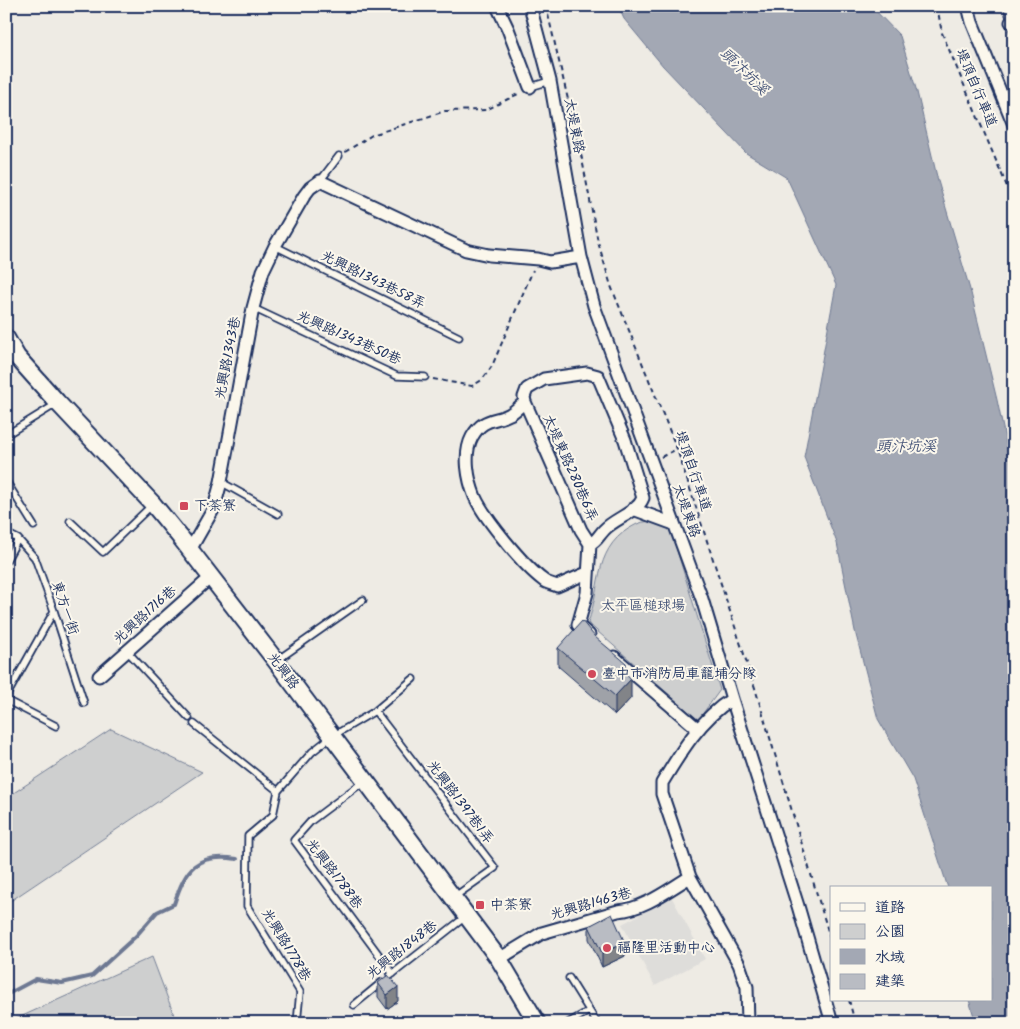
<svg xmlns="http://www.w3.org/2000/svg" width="1020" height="1029" font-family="Kalam,'LXGW WenKai TC',sans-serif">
<rect width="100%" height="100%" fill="#eeebe4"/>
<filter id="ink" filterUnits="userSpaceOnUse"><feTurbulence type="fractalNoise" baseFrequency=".02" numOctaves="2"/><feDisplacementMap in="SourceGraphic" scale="10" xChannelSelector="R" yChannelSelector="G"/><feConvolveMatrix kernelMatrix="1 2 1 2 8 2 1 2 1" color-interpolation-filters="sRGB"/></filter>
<g filter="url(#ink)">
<path fill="#deddda" d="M672 898 705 959 655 986 622 924Z"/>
<path fill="#cecfcf" stroke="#747f96" d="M660 520 670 528 720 690 698 720 588 623C602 584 593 545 637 524 644 521 653 521 660 520Z
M111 729 202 772 6 904V798Z
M152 957 177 1023H7Z"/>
<path fill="#a3a8b4" stroke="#6d7892" d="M618 6H871L900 36 917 92 938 181 971 293 997 400 1014 480V1023H976L969 1000H991V888H948L913 779 878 719 855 631 837 543 804 457 836 285 787 178 746 153 663 66 624 19Z"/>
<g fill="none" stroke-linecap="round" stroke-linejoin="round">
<path stroke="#6d7892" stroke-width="4" d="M6 995 36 979 62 983 92 976 136 936 157 912 174 904C186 868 196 853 237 859"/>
<defs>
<path id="lane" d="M1007 6 1014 35
M530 87 550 81
M320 181 339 156
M275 246 459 337
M253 308 397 376 425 377
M6 435 53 406 56 402
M6 481 34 526
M221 482 278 514
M70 521 103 552 152 505
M6 533 18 539 35 558 54 611 84 703
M6 561 18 539
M127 651 189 718
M276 661 363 600
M6 697 54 611
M6 700 56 726
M375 711 495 868 454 897
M194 724 278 791
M363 782 311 821 294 840 393 974
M390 976 465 917
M569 978 597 1023
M354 1005 382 982
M297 1023 300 992 247 906 248 836 273 815 278 791 312 752 331 737 375 711 413 679
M568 1023 589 1011"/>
<path id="street" d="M497 6 508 29 530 87
M530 6 550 81 581 257 594 306 702 599 732 699 798 906 832 1023
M968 6 972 22 1014 125
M1011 22 1014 21
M525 402C520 406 515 411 510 414 495 422 483 417 472 437 463 454 468 480 475 497 485 519 523 565 543 580 546 583 552 584 557 586L587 573
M633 509 674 524
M190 550 214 508 221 482 253 308 263 271 275 246 304 196 310 188 320 181 466 250 489 255 538 259 550 262 581 257
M589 635 578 625 587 593 590 544C597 541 599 535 604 530 615 518 637 513 643 498L625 440 598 376 587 373 544 379 527 389 524 397 525 402 581 530 590 544
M614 657 698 729
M99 676 211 577
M732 699C701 718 680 753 662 783V794L690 877 739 964 747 987 748 1023
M499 959 542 933 618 911C644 909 668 890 690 877"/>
<path id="secondary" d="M6 338 17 357 57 402 153 504 180 537 276 661 499 959 537 1023"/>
</defs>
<use href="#lane" stroke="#1b2f5e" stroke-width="9"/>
<use href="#street" stroke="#1b2f5e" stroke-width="15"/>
<use href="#secondary" stroke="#1b2f5e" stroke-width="20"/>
<path stroke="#1b2f5e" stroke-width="2" stroke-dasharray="5 4" stroke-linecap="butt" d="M546 6 582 159 598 242 611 286 677 449 755 688 831 941
M937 6 942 33 1014 203
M345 152 372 135 445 111 486 110 520 93
M433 379 472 386 482 380 492 366 533 270
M661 457 677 449
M849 1000 855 1023"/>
<use href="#lane" stroke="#fbf7ec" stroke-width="5.5"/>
<use href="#street" stroke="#fbf7ec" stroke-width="11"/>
<use href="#secondary" stroke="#fbf7ec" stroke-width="16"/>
</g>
<path fill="#9fa2a8" stroke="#1b2f5e" d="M558 648 626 674 631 698 615 715 558 666Z
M589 926 625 956 602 967 589 939Z
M378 983 398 1001 387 1009 378 997Z"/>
<path fill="#828488" stroke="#1b2f5e" d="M626 663V681L622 669Z
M631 679V698L615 715V696Z
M625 943V956L602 967V953Z
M398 987V1001L387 1009V995Z"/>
<path fill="#b9bcc3" stroke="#1b2f5e" d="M582 621 595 637 626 663 622 669 631 679 615 696 558 648Z
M612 914 625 943 602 953 589 926Z
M388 975 398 987 387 995 378 983Z"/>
</g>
<g fill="#d1495b" stroke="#fbf7ec" stroke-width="2">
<rect x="179" y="501" width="10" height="10" rx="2.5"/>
<circle cx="592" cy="674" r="5"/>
<rect x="475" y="900" width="10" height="10" rx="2.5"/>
<circle cx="607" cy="948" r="5"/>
</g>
<g text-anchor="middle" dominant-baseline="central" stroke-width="4" stroke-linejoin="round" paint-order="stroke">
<g font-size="14" fill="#1b2f5e" stroke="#fbf7ec">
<text transform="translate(976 88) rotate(67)">堤頂自行車道</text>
<text transform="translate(574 126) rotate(79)">太堤東路</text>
<text transform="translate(373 280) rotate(26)">光興路1343巷58弄</text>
<text transform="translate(349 338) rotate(24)">光興路1343巷50巷</text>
<text transform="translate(228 358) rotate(-79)">光興路1343巷</text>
<text transform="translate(570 468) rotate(66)">太堤東路280巷6弄</text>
<text transform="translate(693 471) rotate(71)">堤頂自行車道</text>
<text transform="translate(686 511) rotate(70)">太堤東路</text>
<text transform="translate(65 608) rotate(71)">東方一街</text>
<text transform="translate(145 615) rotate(-42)">光興路1716巷</text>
<text transform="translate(283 671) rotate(53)">光興路</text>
<text transform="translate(460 802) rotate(53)">光興路1397巷1弄</text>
<text transform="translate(334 874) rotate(53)">光興路1788巷</text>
<text transform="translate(591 904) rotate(-16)">光興路1463巷</text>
<text transform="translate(286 945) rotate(59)">光興路1778巷</text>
<text transform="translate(402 950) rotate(-38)">光興路1848巷</text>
</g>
<g font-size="14" fill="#1b2f5e" stroke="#fbf7ec" text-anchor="start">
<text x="194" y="506">下茶寮</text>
<text x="602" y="674">臺中市消防局車籠埔分隊</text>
<text x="490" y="905">中茶寮</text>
<text x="617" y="948">福隆里活動中心</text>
</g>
<g font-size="14" fill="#48577a" stroke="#fbf7ec">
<text x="643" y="606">太平區槌球場</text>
</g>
<g font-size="15" font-style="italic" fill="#445378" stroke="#fbf7ec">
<text transform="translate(744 72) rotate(44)">頭汴坑溪</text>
<text x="906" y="447">頭汴坑溪</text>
</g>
</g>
<rect width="1020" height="1029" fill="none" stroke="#fbf7ec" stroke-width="25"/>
<rect x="12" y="12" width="995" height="1004" fill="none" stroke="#1b2f5e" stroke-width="2" filter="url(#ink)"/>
<rect x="830" y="886" width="162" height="115" fill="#fbf7ec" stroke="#a1a7b3"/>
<rect x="840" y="903" width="25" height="8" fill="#fbf7ec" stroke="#a1a7b3"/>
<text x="875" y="912" font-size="15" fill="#1b2f5e">道路</text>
<rect x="840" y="924" width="25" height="15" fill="#cecfcf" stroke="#a1a7b3"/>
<text x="875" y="936" font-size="15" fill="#1b2f5e">公園</text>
<rect x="840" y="949" width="25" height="15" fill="#a3a8b4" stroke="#a1a7b3"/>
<text x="875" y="962" font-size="15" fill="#1b2f5e">水域</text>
<rect x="840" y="974" width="25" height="15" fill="#b9bcc3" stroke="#a1a7b3"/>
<text x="875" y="986" font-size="15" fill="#1b2f5e">建築</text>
</svg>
